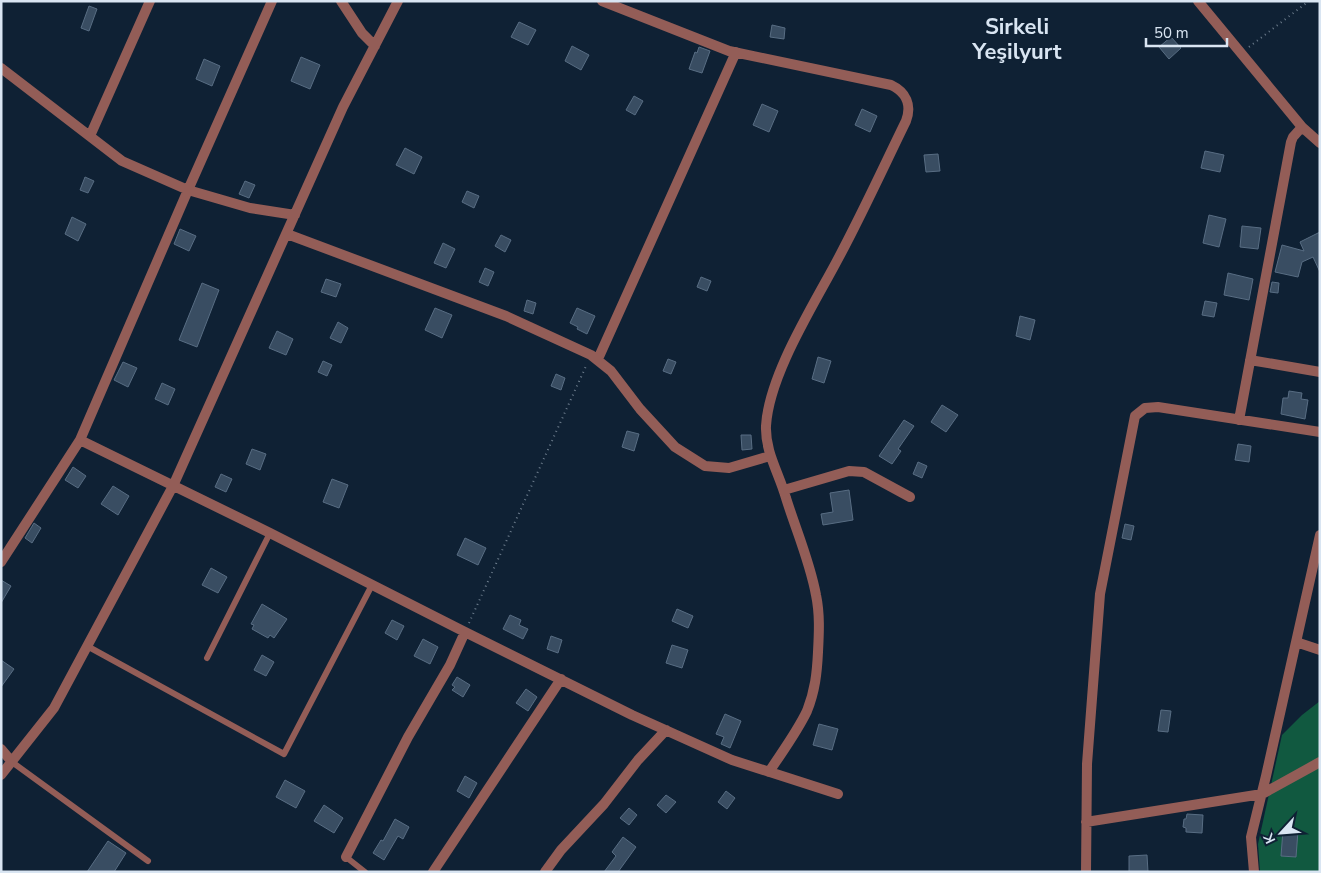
<svg xmlns="http://www.w3.org/2000/svg" width="1321" height="873" font-family="'Nunito Sans',sans-serif">
<rect width="100%" height="100%" fill="#0f2134"/>
<path fill="#115940" d="M1320 701V872H1260L1258 844 1282 735 1302 715Z"/>
<path fill="#394d62" stroke="#586d83" d="M89 6 97 9 89 31 81 28Z
M519 22 536 30 528 45 511 37Z
M772 25 785 28 784 39 770 37Z
M1171 37 1181 48 1169 59 1159 47Z
M572 46 589 55 581 70 565 61Z
M699 47 710 51 702 73 689 69 695 52 697 53Z
M301 57 320 65 310 89 291 81Z
M204 59 220 66 212 86 196 79Z
M634 96 643 101 635 115 626 110Z
M762 104 778 111 769 132 753 125Z
M862 109 877 116 870 132 855 125Z
M405 148 422 157 414 174 396 165Z
M1205 151 1224 155 1220 172 1201 168Z
M938 154 940 171 926 172 924 155Z
M85 177 94 181 88 193 80 190Z
M245 181 255 185 249 198 239 194Z
M467 191 479 196 474 208 462 202Z
M1209 215 1226 219 1219 247 1203 243Z
M72 217 86 224 78 241 65 234Z
M1242 226 1261 228 1258 249 1240 247Z
M180 229 196 236 189 251 174 244Z
M1320 232V272L1313 257 1302 262 1298 277 1275 272 1282 245 1304 251 1300 242Z
M501 235 511 240 505 252 495 246Z
M443 243 455 249 446 268 434 263Z
M485 268 494 272 488 286 479 282Z
M1228 273 1253 279 1249 300 1224 295Z
M701 277 711 281 707 291 697 287Z
M326 279 341 284 336 297 321 292Z
M1272 282 1279 283 1278 293 1270 292Z
M202 283 219 290 197 347 179 340Z
M527 300 536 303 533 314 524 311Z
M1205 301 1217 303 1214 317 1202 315Z
M435 308 452 315 442 338 425 330Z
M577 308 595 316 587 334 577 329 578 327 570 323Z
M1020 316 1035 320 1030 340 1016 336Z
M338 322 348 328 341 343 330 338Z
M277 331 293 339 286 355 269 348Z
M818 357 831 361 824 383 812 379Z
M668 359 676 362 671 374 663 371Z
M323 361 332 365 327 376 318 372Z
M123 362 137 368 128 387 114 380Z
M556 374 565 378 561 390 551 386Z
M162 383 175 389 168 405 155 399Z
M1289 391 1302 393 1301 399 1308 400 1305 419 1281 414 1283 398H1288Z
M942 405 958 415 946 432 931 422Z
M904 420 914 426 898 449 901 451 892 464 879 456Z
M627 431 639 434 634 451 622 447Z
M741 435H751L752 449 742 450Z
M1238 444 1251 446 1249 462 1235 460Z
M252 449 266 454 260 470 246 464Z
M918 462 927 466 922 478 913 474Z
M73 467 86 476 78 488 65 480Z
M221 474 232 479 226 492 215 487Z
M332 479 348 485 339 508 323 502Z
M113 486 129 496 118 515 101 504Z
M849 490 853 520 823 525 821 514 833 512 830 493Z
M34 523 41 528 32 543 25 538Z
M1125 524 1134 526 1131 540 1122 538Z
M465 538 486 548 478 565 457 555Z
M211 568 227 577 218 593 202 585Z
M1 580 11 586 1 603Z
M262 604 287 619 274 638 270 635 268 638 252 629 254 625 251 624Z
M677 609 693 616 688 628 672 621Z
M510 615 521 620 519 625 528 629 523 639 503 629Z
M392 620 404 626 397 640 385 633Z
M551 636 562 640 558 653 547 649Z
M423 639 438 647 430 664 414 656Z
M672 645 688 650 682 668 666 663Z
M262 655 274 662 266 676 254 670Z
M1 660 14 669 1 687Z
M457 677 470 685 463 697 452 690 455 687 452 685Z
M526 689 537 697 528 711 516 703Z
M1161 710 1171 711 1168 732 1158 731Z
M725 714 741 721 730 748 721 744 724 737 716 734Z
M819 724 838 729 832 750 813 745Z
M465 776 477 783 469 798 457 791Z
M285 780 305 791 296 808 276 797Z
M726 791 735 798 727 809 718 802Z
M666 795 676 802 666 813 657 805Z
M324 805 343 818 334 833 314 821Z
M629 808 637 815 629 825 620 818Z
M1187 814 1203 815 1202 833 1186 832V828L1183 827 1184 819H1186Z
M395 819 409 827 403 839 398 836 384 860 373 853 381 840 383 841Z
M1283 830 1298 831 1296 857 1281 856Z
M623 837 636 847 618 872H604L616 856 612 852Z
M108 841 126 853 114 872H87Z
M1147 855 1148 872H1129V856Z"/>
<g fill="none" stroke-linecap="round" stroke-linejoin="round">
<path stroke="#6c7c8c" stroke-width="2" stroke-dasharray="1 4" stroke-linecap="butt" d="M1249 47 1309 1
M469 623 587 364"/>
<path stroke="#935d57" stroke-width="6" d="M87 646 284 754 372 585
M207 658 270 533
M12 762 148 861
M346 857 365 872"/>
<path stroke="#935d57" stroke-width="10" d="M341 1 362 33 375 46
M602 1 729 51 891 85C906 92 912 105 906 121 884 166 863 212 839 257 815 303 769 374 766 426 765 452 779 473 786 498 796 530 810 562 816 595 820 614 819 633 818 652 817 673 815 691 807 711 797 732 782 752 769 772
M1198 1 1302 127 1320 143
M1 68 122 161 188 190 250 208 295 215
M90 136 150 1
M287 234 506 316 591 355 611 371 640 409 675 447 705 466 729 468 770 456
M598 359 736 52
M1250 360 1320 372
M1239 420 1291 142 1293 137 1302 127
M80 440 270 533 465 632 632 715 732 760 838 794
M784 490 849 471 864 472 910 497
M1 562 80 440 188 190 272 1
M1296 642 1320 650
M1 749 12 762
M1 775 54 708 173 486 343 107 398 1
M1086 822 1262 794 1320 762
M346 857 408 737 450 665 465 632
M433 872 561 679
M545 872 561 850 604 804 638 760 666 730
M1086 872 1087 764 1100 594 1135 416 1145 408 1158 407 1320 432
M1254 872 1251 837 1266 776 1320 535"/>
</g>
<g text-anchor="middle" dominant-baseline="central" stroke-width="4" stroke-linejoin="round" paint-order="stroke">
<g font-size="22" font-weight="bold" fill="#d9e5f2" stroke="#0f2134">
<text x="1017" y="27">Sirkeli<tspan x="1017" dy="25">Yeşilyurt</tspan></text>
</g>
</g>
<rect width="1321" height="873" fill="none" stroke="#d9e5f2" stroke-width="5"/>
<g transform="translate(1281 833) rotate(244)" stroke="#0f2134" stroke-width="4" paint-order="stroke">
<path d="M0-4L9 19L0 12L-9 19Z" fill="#d9e5f2"/>
<text y="-8" font-size="14" font-weight="bold" text-anchor="middle" fill="#d9e5f2">K</text>
</g>
<path d="M1146 38v8h81v-8" fill="none" stroke="#d9e5f2" stroke-width="2.5"/>
<text x="1154" y="38" font-size="15" fill="#d9e5f2" stroke="#0f2134" stroke-width="4" paint-order="stroke">50 m</text>
</svg>
